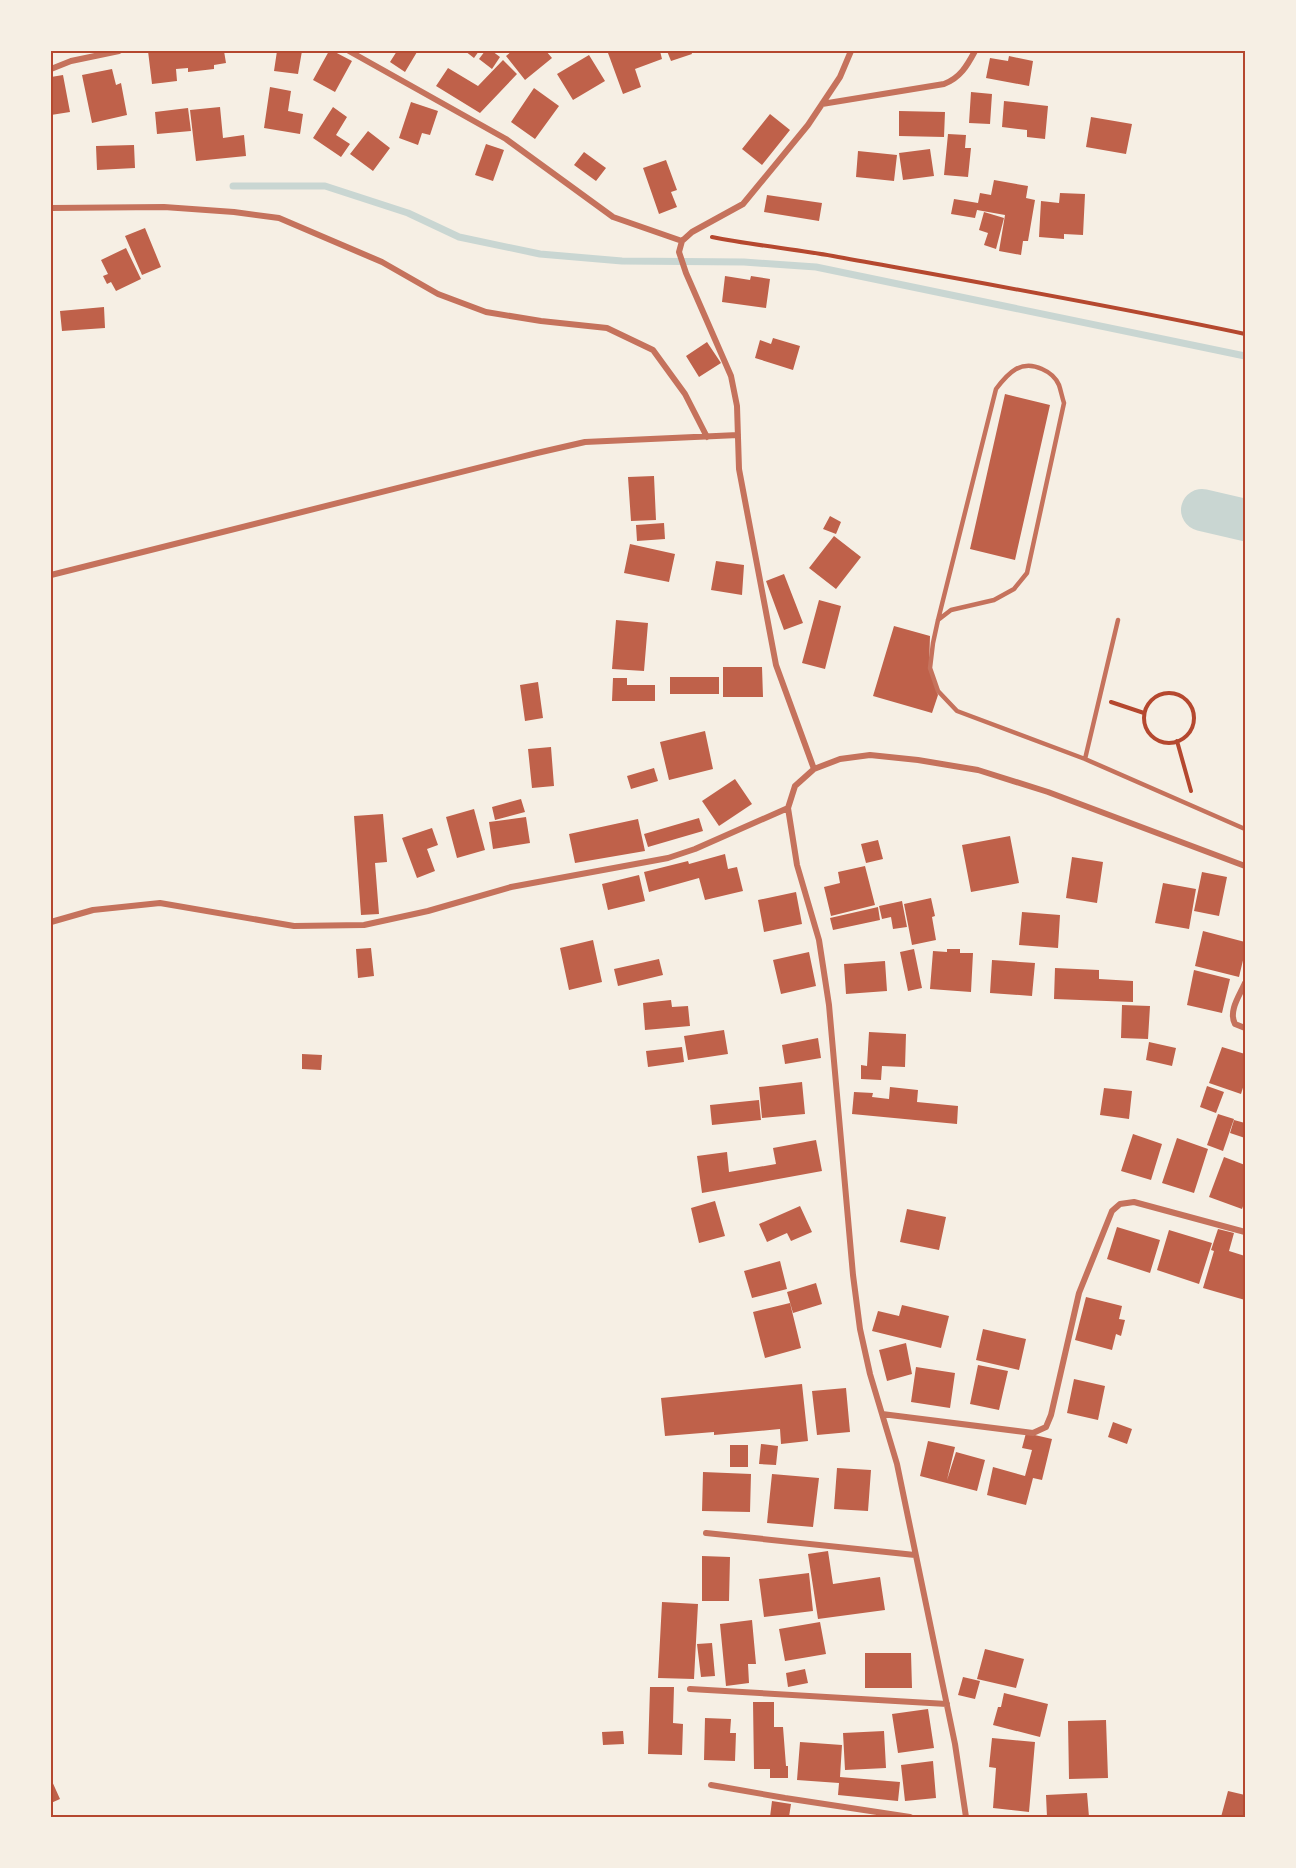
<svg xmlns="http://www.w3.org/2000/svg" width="1296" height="1868" font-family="'PT Sans',sans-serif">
<rect width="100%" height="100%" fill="#f6efe4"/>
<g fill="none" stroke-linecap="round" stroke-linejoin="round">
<path stroke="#c9d6d2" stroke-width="7" d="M233 186H325L408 213 459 237 540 254 622 261 744 262 816 267 1245 356"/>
<path stroke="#c9d6d2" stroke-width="42" d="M1202 510 1245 520"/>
</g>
<path fill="#bf614a" d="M148 51H224L226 63 214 65V69L188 72V68L176 69 177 81 152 84Z
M277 51H302L298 74 274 71Z
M329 51H333L352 61 335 92 313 80Z
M397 51 417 52 405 72 390 62Z
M465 51H479L474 58Z
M485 51H492L500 57 492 69 479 59Z
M512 51H546L552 58 525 80 506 56Z
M613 51H660L662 59 635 69 641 87 623 94 608 53Z
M667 51H691L692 54 671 61Z
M589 55 605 81 573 100 557 74Z
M1009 56 1033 61 1029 86 986 78 990 58 1008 61Z
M503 60 517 74 480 113 436 86 448 68 478 86Z
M112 69 116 85 121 83 127 115 92 123 82 75Z
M63 75 70 112 51 115V77Z
M270 87 291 91 288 111 303 114 300 134 264 128Z
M534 88 559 106 535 139 511 122Z
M971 92 992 94 990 124 969 123Z
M1004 101 1048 106 1045 139 1027 137V130L1002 127Z
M411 102 438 111 430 135 422 133 418 145 399 138Z
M220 107 223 138 244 135 246 156 196 161 190 110Z
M333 107 347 117 336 135 350 144 341 157 313 138Z
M188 108 191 131 157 134 155 112Z
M899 111 945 112 944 137 899 136Z
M770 114 790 130 762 165 742 149Z
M1091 117 1132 124 1126 154 1086 147Z
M368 131 390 148 373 171 350 154Z
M948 134 966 135 965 148H971L968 177 944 175Z
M486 144 504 150 493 181 475 175Z
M134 145 135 168 97 170 96 146Z
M930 149 934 176 903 180 899 153Z
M858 151 897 155 894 181 856 177Z
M584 152 606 168 596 181 574 165Z
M666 160 677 190 671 192 677 207 659 214 643 168Z
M994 180 1028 186 1026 198 1035 200 1028 241H1023L1021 255 999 251 1005 215 977 210 975 218 951 214 954 199 978 203 980 193 991 195Z
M1060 193 1085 194 1083 235 1064 234V239L1039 237 1041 201 1059 203Z
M767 195 822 203 819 221 764 212Z
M984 212 1004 218 996 249 984 245 988 233 979 230Z
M145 228 161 267 142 275 125 236Z
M126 248 141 279 116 291 111 282 107 284 103 276 108 274 101 260Z
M725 276 750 280 751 276 770 279 766 308 722 302Z
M104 307 105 328 62 331 60 311Z
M773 338 800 346 793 370 755 358 760 340 771 344Z
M707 342 721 363 699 377 686 356Z
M1005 394 1050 405 1015 560 970 549Z
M654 476 656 520 631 521 628 477Z
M830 516 841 522 836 534 823 529Z
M664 523 665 539 637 541 636 525Z
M834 536 861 557 836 589 809 568Z
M630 544 675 554 669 582 624 573Z
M716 561 744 565 742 595 711 590Z
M784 574 803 623 784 630 766 581Z
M819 600 841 606 825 669 802 663Z
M616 620 648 623 644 671 612 669Z
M894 626 930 636 929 669 938 695 932 713 873 696Z
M723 667H762L763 697H723Z
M670 677H719V694H670Z
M613 678H627V685H655V701H612Z
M538 682 543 718 525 721 520 685Z
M705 731 713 769 669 780 660 742Z
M551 747 554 786 532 788 528 749Z
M654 768 658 781 631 789 627 776Z
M735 779 752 804 719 826 702 801Z
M521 799 525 812 495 820 492 807Z
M474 809 485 850 457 858 446 817Z
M383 814 387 862 375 863 379 914 361 915 354 816Z
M526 817 530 843 493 849 489 822Z
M699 818 703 831 648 847 644 834Z
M638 819 645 851 575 863 569 834Z
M432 828 438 845 427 849 435 871 417 878 402 838Z
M1010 836 1019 883 971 892 962 845Z
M878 840 883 859 866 863 861 844Z
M725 854 728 869 737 867 743 891 705 900 699 878 649 892 644 872 688 861 689 864Z
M1072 857 1103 862 1097 903 1066 898Z
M865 866 875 905 831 916 824 887 840 883 838 872Z
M1202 872 1227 877 1219 916 1194 911Z
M639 875 645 901 608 910 602 884Z
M1163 883 1196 889 1189 929 1155 923Z
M796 892 802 924 764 932 758 900Z
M931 898 935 916 932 917 936 940 912 945 904 904Z
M902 901 907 927 893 929 891 917 882 919 879 906Z
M878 907 880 920 833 930 830 918Z
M1022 912 1060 915 1058 948 1019 945Z
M1203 931 1245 942V952L1239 977 1195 966Z
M593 940 602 982 569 990 560 948Z
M371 948 374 976 358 978 356 949Z
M914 949 922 988 908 991 900 952Z
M947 949H960V953H973L971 992 930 989 933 951 947 952Z
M809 952 816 986 781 994 773 960Z
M659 959 663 975 618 986 614 969Z
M992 960 1035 963 1032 996 990 993Z
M885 961 887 991 846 994 844 964Z
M1055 968 1099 970V979L1133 981V1002L1054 999Z
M1194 970 1230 979 1222 1013 1187 1005Z
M671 1000 672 1007 688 1006 690 1026 645 1030 643 1003Z
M1122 1005 1150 1006 1148 1039 1121 1038Z
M724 1030 728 1054 688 1060 684 1036Z
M869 1032 906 1034 905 1067 882 1066 881 1080 861 1079V1065L867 1066Z
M818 1038 821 1058 785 1064 782 1045Z
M1149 1042 1176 1048 1172 1066 1146 1060Z
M682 1047 684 1062 648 1067 646 1051Z
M1222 1047 1245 1054V1081L1241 1094 1209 1083Z
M302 1054 322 1055 321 1070 302 1069Z
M802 1082 805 1114 762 1118 759 1087Z
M1207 1086 1224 1092 1216 1113 1200 1107Z
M890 1087 918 1090 917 1102 958 1106 957 1124 852 1114 854 1092 873 1093 872 1097 889 1099Z
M1104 1088 1132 1091 1129 1119 1100 1115Z
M759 1100 761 1120 712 1125 710 1105Z
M1218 1114 1234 1119 1223 1151 1207 1145Z
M1234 1120 1245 1123V1138L1230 1133Z
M1133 1134 1162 1144 1151 1180 1121 1171Z
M1177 1138 1208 1149 1194 1193 1162 1183Z
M816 1140 822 1171 702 1193 697 1156 727 1152 729 1172 776 1164 773 1148Z
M1224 1157 1245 1165V1201L1242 1209 1209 1197Z
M715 1201 725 1236 699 1243 691 1208Z
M800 1206 812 1232 791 1241 787 1233 767 1242 759 1224Z
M907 1209 946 1217 939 1250 900 1242Z
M1117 1227 1160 1240 1150 1273 1107 1259Z
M1218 1229 1234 1233 1229 1251 1245 1256V1300L1203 1288 1214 1251 1211 1250Z
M1169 1230 1212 1243 1199 1284 1157 1270Z
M780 1261 787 1289 752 1298 744 1271Z
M816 1283 822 1304 793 1313 787 1292Z
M1086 1297 1122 1306 1119 1319 1125 1320 1121 1336 1116 1334 1112 1350 1075 1340Z
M790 1303 801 1348 765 1358 753 1312Z
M902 1305 949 1316 941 1348 872 1331 878 1311 899 1316Z
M983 1329 1026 1339 1019 1370 976 1360Z
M906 1343 912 1374 887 1381 879 1350Z
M978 1365 1008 1371 999 1410 970 1404Z
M916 1367 955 1373 950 1408 911 1402Z
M1074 1379 1105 1386 1098 1420 1067 1413Z
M802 1384 808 1441 781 1444 780 1429 714 1435V1432L665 1436 661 1398Z
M846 1388 850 1432 817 1435 812 1391Z
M1113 1422 1132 1429 1127 1444 1108 1437Z
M1026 1433 1052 1439 1042 1480 1033 1478 1026 1505 987 1495 993 1467 1025 1476 1032 1450 1022 1448Z
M928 1441 955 1447 947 1480 956 1452 985 1460 977 1491 920 1476Z
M761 1444 778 1446 776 1465 759 1464Z
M730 1445H748V1467H730Z
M837 1468 871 1470 868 1511 834 1509Z
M703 1472 751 1474 750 1512 702 1511Z
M772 1474 819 1478 813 1527 767 1523Z
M828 1551 833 1584 880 1577 885 1610 818 1619 808 1554Z
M702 1556 730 1557 729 1601H702Z
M809 1573 813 1611 764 1617 759 1579Z
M662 1602 698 1604 694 1679 658 1678Z
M752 1620 756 1664H748L749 1683 726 1686 720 1624Z
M820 1622 826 1654 785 1661 779 1629Z
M712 1643 715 1676 701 1677 697 1644Z
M985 1649 1024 1659 1016 1688 977 1679Z
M865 1653H911L912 1688H865Z
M805 1669 808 1683 788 1687 786 1673Z
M963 1677 980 1681 975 1699 958 1695Z
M650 1687H674L673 1723 683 1724 682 1755 648 1754Z
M1004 1693 1048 1704 1040 1737 993 1725 998 1707H1001Z
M753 1702H774V1727H783L786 1766H788V1778H770V1769H754Z
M928 1709 934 1748 898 1753 892 1714Z
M705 1718 731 1719 730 1733H736L735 1761 704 1760Z
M1106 1720 1108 1778 1069 1779 1068 1721Z
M623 1731 624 1744 603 1745 602 1732Z
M884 1731 886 1768 845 1770 843 1733Z
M992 1738 1035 1742 1029 1812 993 1808 996 1768 989 1767Z
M800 1742 842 1745 840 1777 900 1782 898 1801 838 1795 839 1783 797 1780Z
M933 1761 936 1798 905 1801 901 1765Z
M51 1779 60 1799 51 1803Z
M1228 1791 1245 1795V1817H1221Z
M1087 1793 1089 1817H1047L1046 1795Z
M772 1801 791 1804 789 1817H770Z"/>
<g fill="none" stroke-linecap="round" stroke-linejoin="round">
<path stroke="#b5482f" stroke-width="4" d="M712 237C752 245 793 249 833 256 971 281 1108 305 1245 334
M1144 718a25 25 0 1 1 50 0a25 25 0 1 1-50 0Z
M1111 702 1144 713
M1177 741 1191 791"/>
<path stroke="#c5725c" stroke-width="4.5" d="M938 620 951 610 994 600 1014 589 1027 573 1064 403C1062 397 1061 391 1059 385 1056 378 1049 372 1042 369 1021 359 1008 373 996 389L938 620 933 643 930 668 938 691 957 711 1085 759 1245 829
M1085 759 1118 620"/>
<path stroke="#c5725c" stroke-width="6" d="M349 51 506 139 613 217 682 241
M51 69 71 61 119 51
M822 104 944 84C960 78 967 66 975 51
M51 208 164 207 234 212 279 218 382 262 438 294 486 312 541 321 607 328 653 350 685 394 707 437
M51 575 537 453 585 442 738 435
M814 769 776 665 739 469 737 406 731 376 686 273 679 252 682 241 692 232 743 204 808 125 840 77 851 51
M51 922 93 910 160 903 294 926 364 925 428 911 511 887 668 858 695 849 788 808
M1245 983C1240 995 1228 1011 1235 1024L1245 1028
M882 1414 1033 1433 1046 1427 1051 1415 1079 1293 1112 1211 1120 1204 1134 1202 1245 1232
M706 1533 915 1555
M690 1689 947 1704
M711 1785 785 1798 910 1817
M966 1817 955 1744 897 1464 870 1374 860 1329 853 1275 829 1005 819 940 797 865 788 808 795 786 814 769 840 759 870 755 918 760 978 770 1048 792 1245 866"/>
</g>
<rect width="1296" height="1868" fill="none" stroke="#f6efe4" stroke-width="105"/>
<rect x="52" y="52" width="1192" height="1764" fill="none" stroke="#b5482f" stroke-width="2"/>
</svg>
